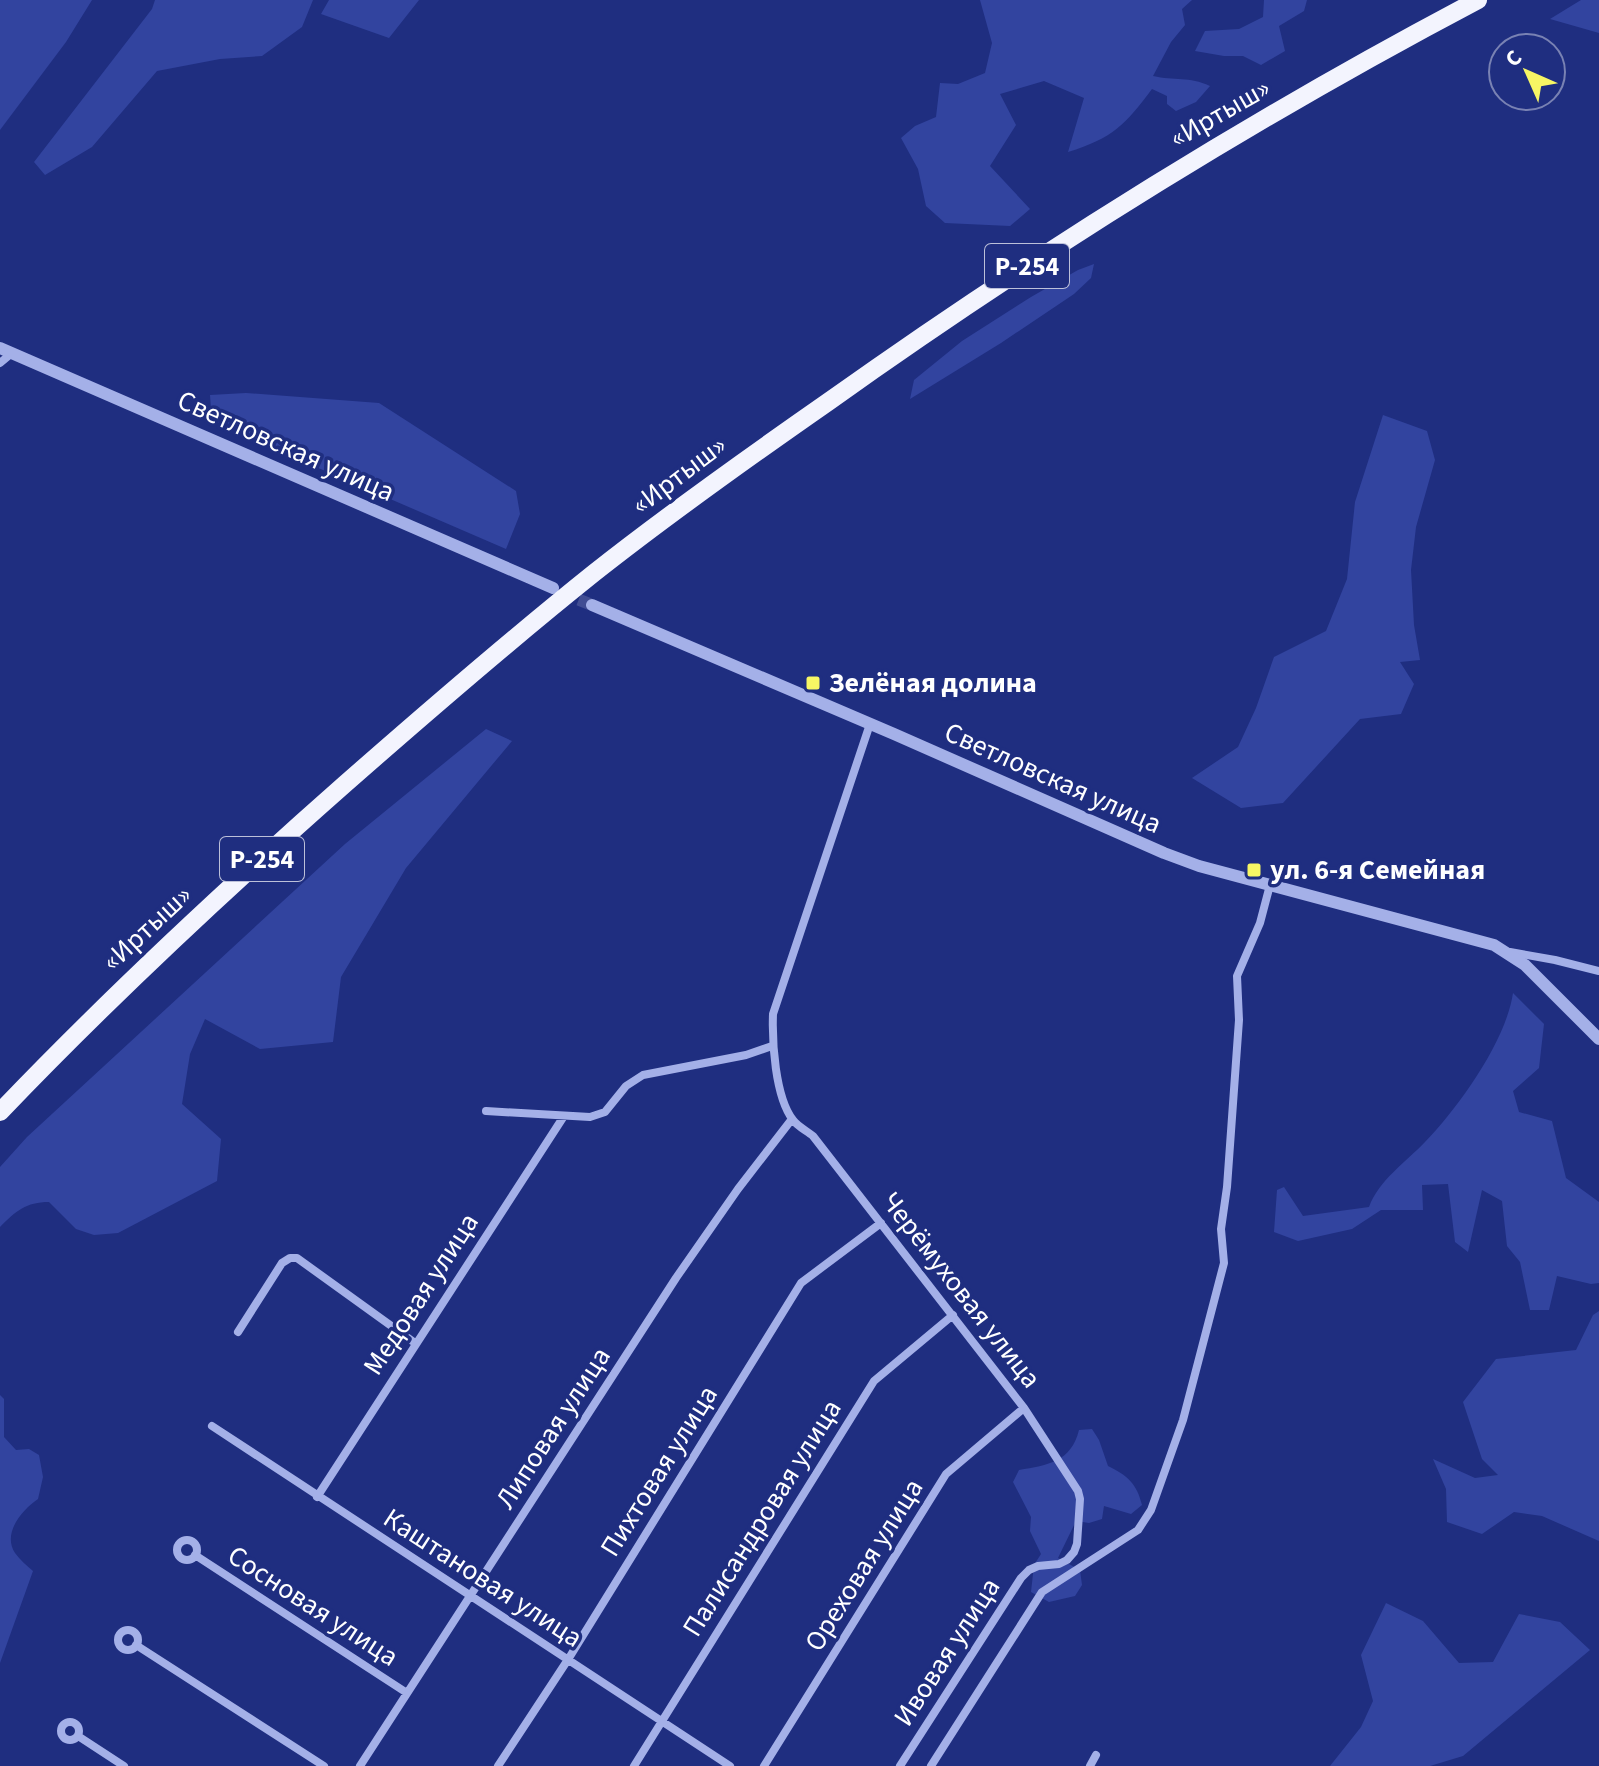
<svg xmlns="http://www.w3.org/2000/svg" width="1599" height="1766" font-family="'Source Sans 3',sans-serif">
<rect width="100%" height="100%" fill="#1f2e80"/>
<path fill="#32449f" d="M0 0H92L66 42 0 130Z
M155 0H313L302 27 262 56 220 59 157 71 92 147 45 175 34 162 152 9Z
M329 0H419L389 38 321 14Z
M980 0H1192L1182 9 1185 25 1171 42 1153 76C1174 81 1189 76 1210 86L1196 102 1176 111 1167 104V96L1152 89C1125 125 1113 138 1068 152L1084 98 1044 81 1000 94 1016 125 990 166 1030 209 1010 226 945 223 926 206 918 169 901 138 915 126 936 117 940 83 958 84 985 73 992 43Z
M1264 0H1307L1304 11 1279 26 1285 51 1261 65 1243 56H1224L1195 51 1205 31 1239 29 1263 17Z
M1581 0H1599V33L1550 19Z
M1094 264 1091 278 1074 294 1001 343 910 399 914 380 962 341 1031 297 1078 270Z
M246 393 379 403 516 491 520 514 506 549 212 422 210 395Z
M1383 415 1427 431 1435 460 1416 527 1411 570 1414 625 1420 660 1400 662 1414 684 1401 714 1360 719 1283 803 1241 808 1192 778 1238 747 1256 708 1274 657 1326 631 1347 579 1355 502Z
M486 729 512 741 406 868 341 977 333 1042 260 1049 205 1019 190 1054 182 1104 221 1139 217 1181 118 1233 94 1235 76 1229 49 1202C26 1202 16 1211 0 1227V1167L27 1137 345 844Z
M1513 993 1544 1024 1539 1068 1513 1091 1519 1112 1552 1121 1566 1178 1599 1202V1283L1591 1284 1557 1276 1549 1310H1530L1520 1262 1507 1246 1502 1201 1482 1190 1468 1252 1455 1242 1448 1184 1422 1185 1423 1210H1381L1352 1229 1298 1241 1274 1232 1277 1190 1284 1187 1303 1216 1369 1207C1379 1180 1406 1162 1425 1142 1459 1107 1506 1041 1513 993Z
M1599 1311V1541L1542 1516 1514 1512 1482 1534 1447 1522 1446 1489 1433 1459 1475 1478 1498 1475 1482 1459 1463 1402 1496 1359 1576 1350 1593 1315Z
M0 1395 4 1399V1437L16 1450 29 1449 39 1455 43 1477 38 1499C22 1510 2 1533 15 1553 20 1560 27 1566 33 1571L0 1663Z
M1092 1429 1099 1440 1108 1466C1127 1475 1137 1484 1142 1505L1131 1514 1104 1506 1102 1519 1089 1523 1076 1521 1058 1558 1080 1570 1082 1585 1075 1596 1049 1602 1031 1592 1034 1565 1041 1554 1030 1531 1031 1517 1013 1482 1019 1470C1048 1465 1071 1462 1079 1430Z
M1386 1603 1423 1621 1459 1663 1493 1662 1519 1614 1560 1622 1590 1650 1463 1756 1430 1766H1330L1361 1727 1373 1701 1361 1655Z"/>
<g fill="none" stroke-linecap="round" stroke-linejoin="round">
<path stroke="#414d93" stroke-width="12" stroke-dasharray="12 6" stroke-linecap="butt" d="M562 593 592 605"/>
<path stroke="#a4b0e8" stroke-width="8" d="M0 363 12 353
M870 724 773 1014C772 1041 775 1097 793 1120 797 1126 807 1131 813 1136L1024 1408 1078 1491 1080 1499 1077 1544 1074 1552 1067 1560 1059 1564 1038 1566 1029 1570 1021 1578 900 1766
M1510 952 1555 960 1599 971
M486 1111 590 1117 605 1112 626 1086 643 1075 746 1055 772 1046
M238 1332 282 1263 290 1258H297L415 1343
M212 1426 730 1766
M317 1497 564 1116
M177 1550a10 10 0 1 1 20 0a10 10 0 1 1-20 0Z
M195 1555 407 1693
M118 1640a10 10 0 1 1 20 0a10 10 0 1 1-20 0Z
M136 1645 324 1766
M61 1731a9 9 0 1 1 18 0a9 9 0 1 1-18 0Z
M78 1736 124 1766
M360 1766 676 1278 738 1189 792 1119
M498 1766 569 1658 801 1283 881 1223
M634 1766 874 1381 953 1315
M764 1766 946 1474 1024 1408
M931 1766 1042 1592 1138 1530 1151 1510 1183 1420 1224 1263 1221 1229 1227 1187 1239 1020 1237 976 1260 923 1270 885
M1090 1766 1096 1755"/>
<path stroke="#a4b0e8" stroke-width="12" d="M0 348 553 588
M592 605 894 734 1164 853 1199 866 1494 945 1525 965 1599 1039"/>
<path stroke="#f3f4fe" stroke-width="18" d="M0 1112C110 997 226 889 345 784 427 712 509 641 594 573 670 513 749 457 828 402 1036 254 1252 119 1478 0"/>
</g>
<g fill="#f7f664" stroke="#1f2e80" stroke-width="3">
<rect x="805" y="675" width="16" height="16" rx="4"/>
<rect x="1246" y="862" width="16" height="16" rx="4"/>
</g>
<g text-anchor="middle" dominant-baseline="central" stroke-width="7" stroke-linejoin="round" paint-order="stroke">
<g fill="#1f2e80" stroke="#bcc0d9" stroke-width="2">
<rect x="985" y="244" width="84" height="44" rx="6"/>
<rect x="220" y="837" width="84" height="44" rx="6"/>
</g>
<g font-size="26" font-weight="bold" fill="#fff">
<text x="1027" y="266">Р-254</text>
<text x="262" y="859">Р-254</text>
</g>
<g font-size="28" fill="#fff" stroke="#1f2e80">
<text transform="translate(1220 113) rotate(-30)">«Иртыш»</text>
<text transform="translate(286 446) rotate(24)">Светловская улица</text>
<text transform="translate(679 475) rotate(-37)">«Иртыш»</text>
<text transform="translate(1053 778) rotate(24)">Светловская улица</text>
<text transform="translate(147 928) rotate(-43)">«Иртыш»</text>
<text transform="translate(961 1290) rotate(52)">Черёмуховая улица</text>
<text transform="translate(421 1294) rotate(-57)">Медовая улица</text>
<text transform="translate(553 1428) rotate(-57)">Липовая улица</text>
<text transform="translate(659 1471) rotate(-58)">Пихтовая улица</text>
<text transform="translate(762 1518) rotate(-58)">Палисандровая улица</text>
<text transform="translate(864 1565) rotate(-58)">Ореховая улица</text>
<text transform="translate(483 1578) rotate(33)">Каштановая улица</text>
<text transform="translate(313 1606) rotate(33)">Сосновая улица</text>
<text transform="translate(947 1652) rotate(-57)">Ивовая улица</text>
</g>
<g font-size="28" font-weight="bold" fill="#fff" stroke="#1f2e80" text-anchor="start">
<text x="829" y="683">Зелёная долина</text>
<text x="1270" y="870">ул. 6-я Семейная</text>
</g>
</g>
<g transform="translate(1527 72) rotate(315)"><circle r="38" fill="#1f2e80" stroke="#7982b3" stroke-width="2"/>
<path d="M0-6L14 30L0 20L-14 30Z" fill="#f7f664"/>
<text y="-12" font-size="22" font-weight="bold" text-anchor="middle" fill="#ffffff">С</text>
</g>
</svg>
